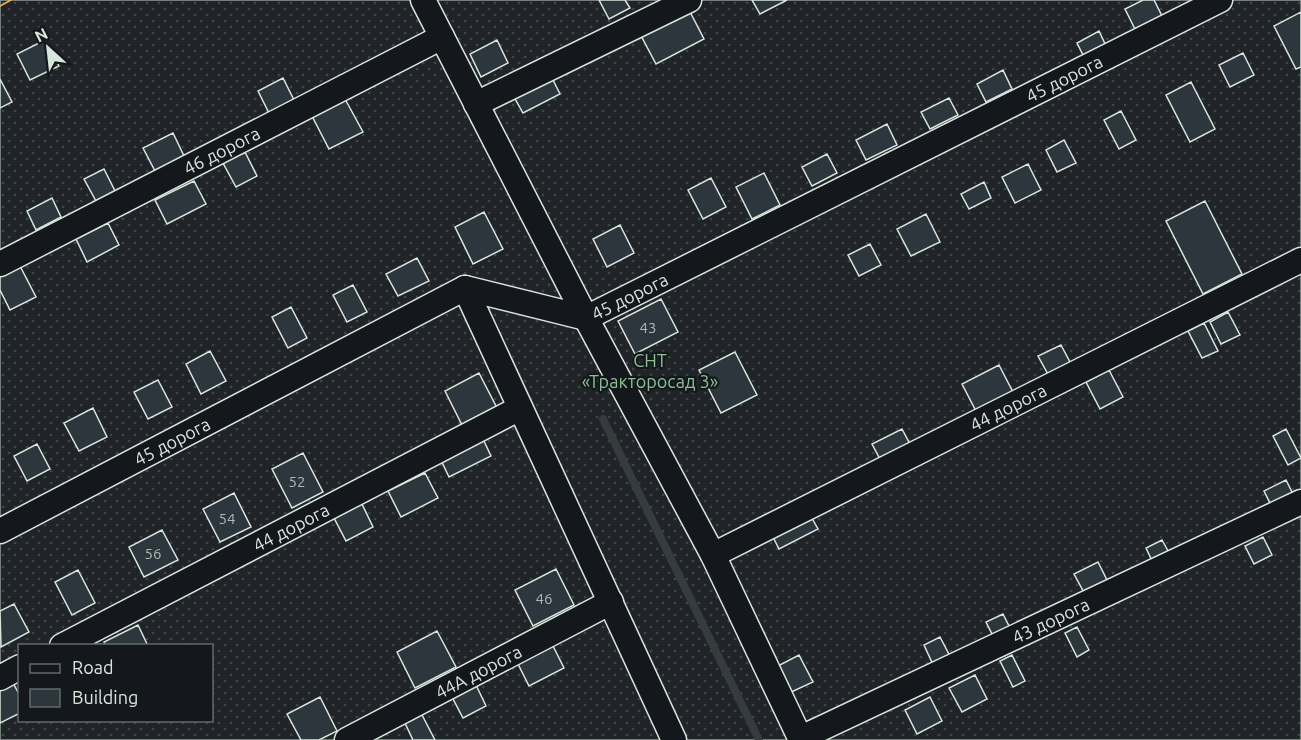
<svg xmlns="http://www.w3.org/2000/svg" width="1301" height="740" font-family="Ubuntu,sans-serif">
<defs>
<pattern id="garden-dots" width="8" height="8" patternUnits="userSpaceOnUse" patternTransform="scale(1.5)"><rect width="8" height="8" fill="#202428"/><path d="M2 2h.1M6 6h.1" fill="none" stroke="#404447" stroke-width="1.8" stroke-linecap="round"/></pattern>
</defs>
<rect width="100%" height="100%" fill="#14181c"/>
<path fill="url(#garden-dots)" stroke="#939e99" stroke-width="1.5" fill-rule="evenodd" d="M0 0H1301V740H0ZM20 646H212V720H20Z"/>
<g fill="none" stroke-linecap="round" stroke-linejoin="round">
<path stroke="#363b3e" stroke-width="8" d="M603 419 759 740"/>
</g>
<path fill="#2c363c" stroke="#d8e6dc" stroke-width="1.5" d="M599 0H625L630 8 609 19Z
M752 0H787L760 14Z
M1143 0H1154L1162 16 1135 29 1125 9Z
M687 6 704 39 656 64 638 30Z
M1301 12V67L1296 69 1274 26Z
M1099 31 1106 46 1084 57 1077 43Z
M45 40 59 66 30 80 17 54Z
M497 40 508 63 481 77 470 54Z
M1243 53 1254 75 1230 87 1219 65Z
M1003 70 1012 89 986 102 977 84Z
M283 78 294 100 269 113 258 91Z
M552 78 560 94 523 113 514 97Z
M0 79 12 102 0 108Z
M1191 82 1215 129 1190 142 1166 95Z
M949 98 958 115 930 129 921 112Z
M345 99 363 132 329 149 312 116Z
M1121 111 1136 140 1119 149 1104 120Z
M887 124 897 145 866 160 856 140Z
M173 133 184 156 155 171 143 148Z
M1064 140 1076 163 1057 172 1046 150Z
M245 152 257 176 236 187 223 163Z
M827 154 837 173 812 186 802 167Z
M1028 164 1041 190 1015 203 1002 177Z
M104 169 115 191 96 201 84 179Z
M764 173 780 205 752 219 736 187Z
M711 178 726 207 703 219 688 190Z
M194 181 206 204 167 224 155 200Z
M984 182 991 198 969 209 961 194Z
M52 198 61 217 36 230 27 211Z
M1205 201 1242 274 1203 294 1166 221Z
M484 212 503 249 473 264 455 227Z
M926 214 940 242 911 256 897 229Z
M108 223 119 245 87 262 76 239Z
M620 225 634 253 607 267 593 239Z
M870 244 881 265 859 276 848 255Z
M417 258 429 281 398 296 386 274Z
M20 266 36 297 10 310 0 290V276Z
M353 285 367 312 347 322 333 295Z
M661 299 678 332 635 354 618 321Z
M291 307 307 338 288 348 272 317Z
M1228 312 1240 335 1221 344 1210 322Z
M1204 323 1218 351 1202 358 1188 331Z
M1061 345 1071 364 1049 376 1038 356Z
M210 351 226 381 201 394 186 364Z
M735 352 757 395 721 413 699 370Z
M999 365 1015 396 978 415 962 384Z
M1109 370 1123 397 1100 409 1086 382Z
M479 373 497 408 462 425 445 391Z
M158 380 172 407 148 419 134 392Z
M93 408 107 437 79 451 64 423Z
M902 429 911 446 881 461 872 444Z
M1286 429 1301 458 1288 465 1273 436Z
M482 437 491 456 449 477 440 458Z
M37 444 50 469 27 481 14 456Z
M303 453 323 492 292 508 272 469Z
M425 473 438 498 401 517 388 491Z
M1286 480 1296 500 1274 511 1264 491Z
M234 493 251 527 220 542 203 509Z
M361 502 373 527 346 541 333 516Z
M809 513 818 529 779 549 771 533Z
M162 530 178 560 144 577 129 547Z
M1263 537 1272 555 1254 564 1245 546Z
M1162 540 1172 558 1155 567 1146 548Z
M1098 562 1110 586 1087 598 1074 574Z
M556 569 574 605 533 626 515 590Z
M78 570 95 603 72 615 55 582Z
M14 604 29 632 1 647 0 611Z
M1003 614 1012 632 995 640 986 622Z
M138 625 148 646H106L104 642Z
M1077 627 1089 650 1077 657 1065 633Z
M437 631 456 667 415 688 397 652Z
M940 637 952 660 935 669 924 645Z
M552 644 564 668 529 686 517 662Z
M799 655 813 682 787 694 774 668Z
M1012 655 1025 681 1013 687 1000 661Z
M975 675 987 699 962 712 949 688Z
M13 683 20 696V713L0 723V689Z
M476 685 486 706 463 718 452 697Z
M320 697 337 731 319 740H301L287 714Z
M930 697 942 721 917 734 905 710Z
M421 713 435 740H413L404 721Z"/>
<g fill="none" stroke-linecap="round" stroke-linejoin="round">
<defs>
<g id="minor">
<path d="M423 0 586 318 713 555 801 740"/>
<path d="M476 104 689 0"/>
<path id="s1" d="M0 264 442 37"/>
<path d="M465 288 674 740"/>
<path id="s2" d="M0 531 465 288 586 318 1220 0"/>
<path id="s3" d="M713 555 1301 260"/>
<path id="s4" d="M62 646 520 408"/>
<path d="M0 678 20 667"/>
<path id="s5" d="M801 738 1301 502"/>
<path id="s6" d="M347 740 611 602"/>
</g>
</defs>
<use href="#minor" stroke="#d8e6dc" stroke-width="27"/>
<use href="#minor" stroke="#14181c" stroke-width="24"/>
<path stroke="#ffb74d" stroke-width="1.5" stroke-dasharray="21 4.5 3 4.5" stroke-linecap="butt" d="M0 6 11 0"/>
</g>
<g text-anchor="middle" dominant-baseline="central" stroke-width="4.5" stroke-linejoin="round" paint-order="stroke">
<g font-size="15" fill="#adbab4">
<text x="648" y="327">43</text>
<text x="297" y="481">52</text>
<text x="227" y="518">54</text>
<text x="153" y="553">56</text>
<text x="544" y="598">46</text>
</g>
<g font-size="18" fill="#d8e6dc" stroke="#14181c">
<text stroke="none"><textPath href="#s2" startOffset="1184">45 дорога</textPath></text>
<text stroke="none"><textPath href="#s1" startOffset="249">46 дорога</textPath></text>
<text stroke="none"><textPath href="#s2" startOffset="698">45 дорога</textPath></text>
<text stroke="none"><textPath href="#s3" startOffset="330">44 дорога</textPath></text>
<text stroke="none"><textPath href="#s2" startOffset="194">45 дорога</textPath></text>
<text stroke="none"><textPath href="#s4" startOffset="258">44 дорога</textPath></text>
<text stroke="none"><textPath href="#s5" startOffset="276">43 дорога</textPath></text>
<text stroke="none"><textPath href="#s6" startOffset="148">44А дорога</textPath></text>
</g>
<g font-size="18" fill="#8ac095" stroke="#14181c">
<text x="650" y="360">СНТ<tspan x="650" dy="21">«Тракторосад 3»</tspan></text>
</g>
</g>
<rect x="18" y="644" width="195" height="78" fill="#14181c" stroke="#626a69" stroke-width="1.5"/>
<rect x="30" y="664" width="30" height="9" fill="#14181c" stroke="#626a69" stroke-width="1.5"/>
<text x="72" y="674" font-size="18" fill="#d8e6dc">Road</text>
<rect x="30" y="689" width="30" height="18" fill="#2c363c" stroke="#626a69" stroke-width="1.5"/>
<text x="72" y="704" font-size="18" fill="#d8e6dc">Building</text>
<g transform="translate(48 48) rotate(333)" stroke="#14181c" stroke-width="4.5" paint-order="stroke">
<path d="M0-4.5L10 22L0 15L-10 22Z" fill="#d8e6dc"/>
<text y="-9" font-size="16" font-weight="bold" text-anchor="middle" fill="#d8e6dc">N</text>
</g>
</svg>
